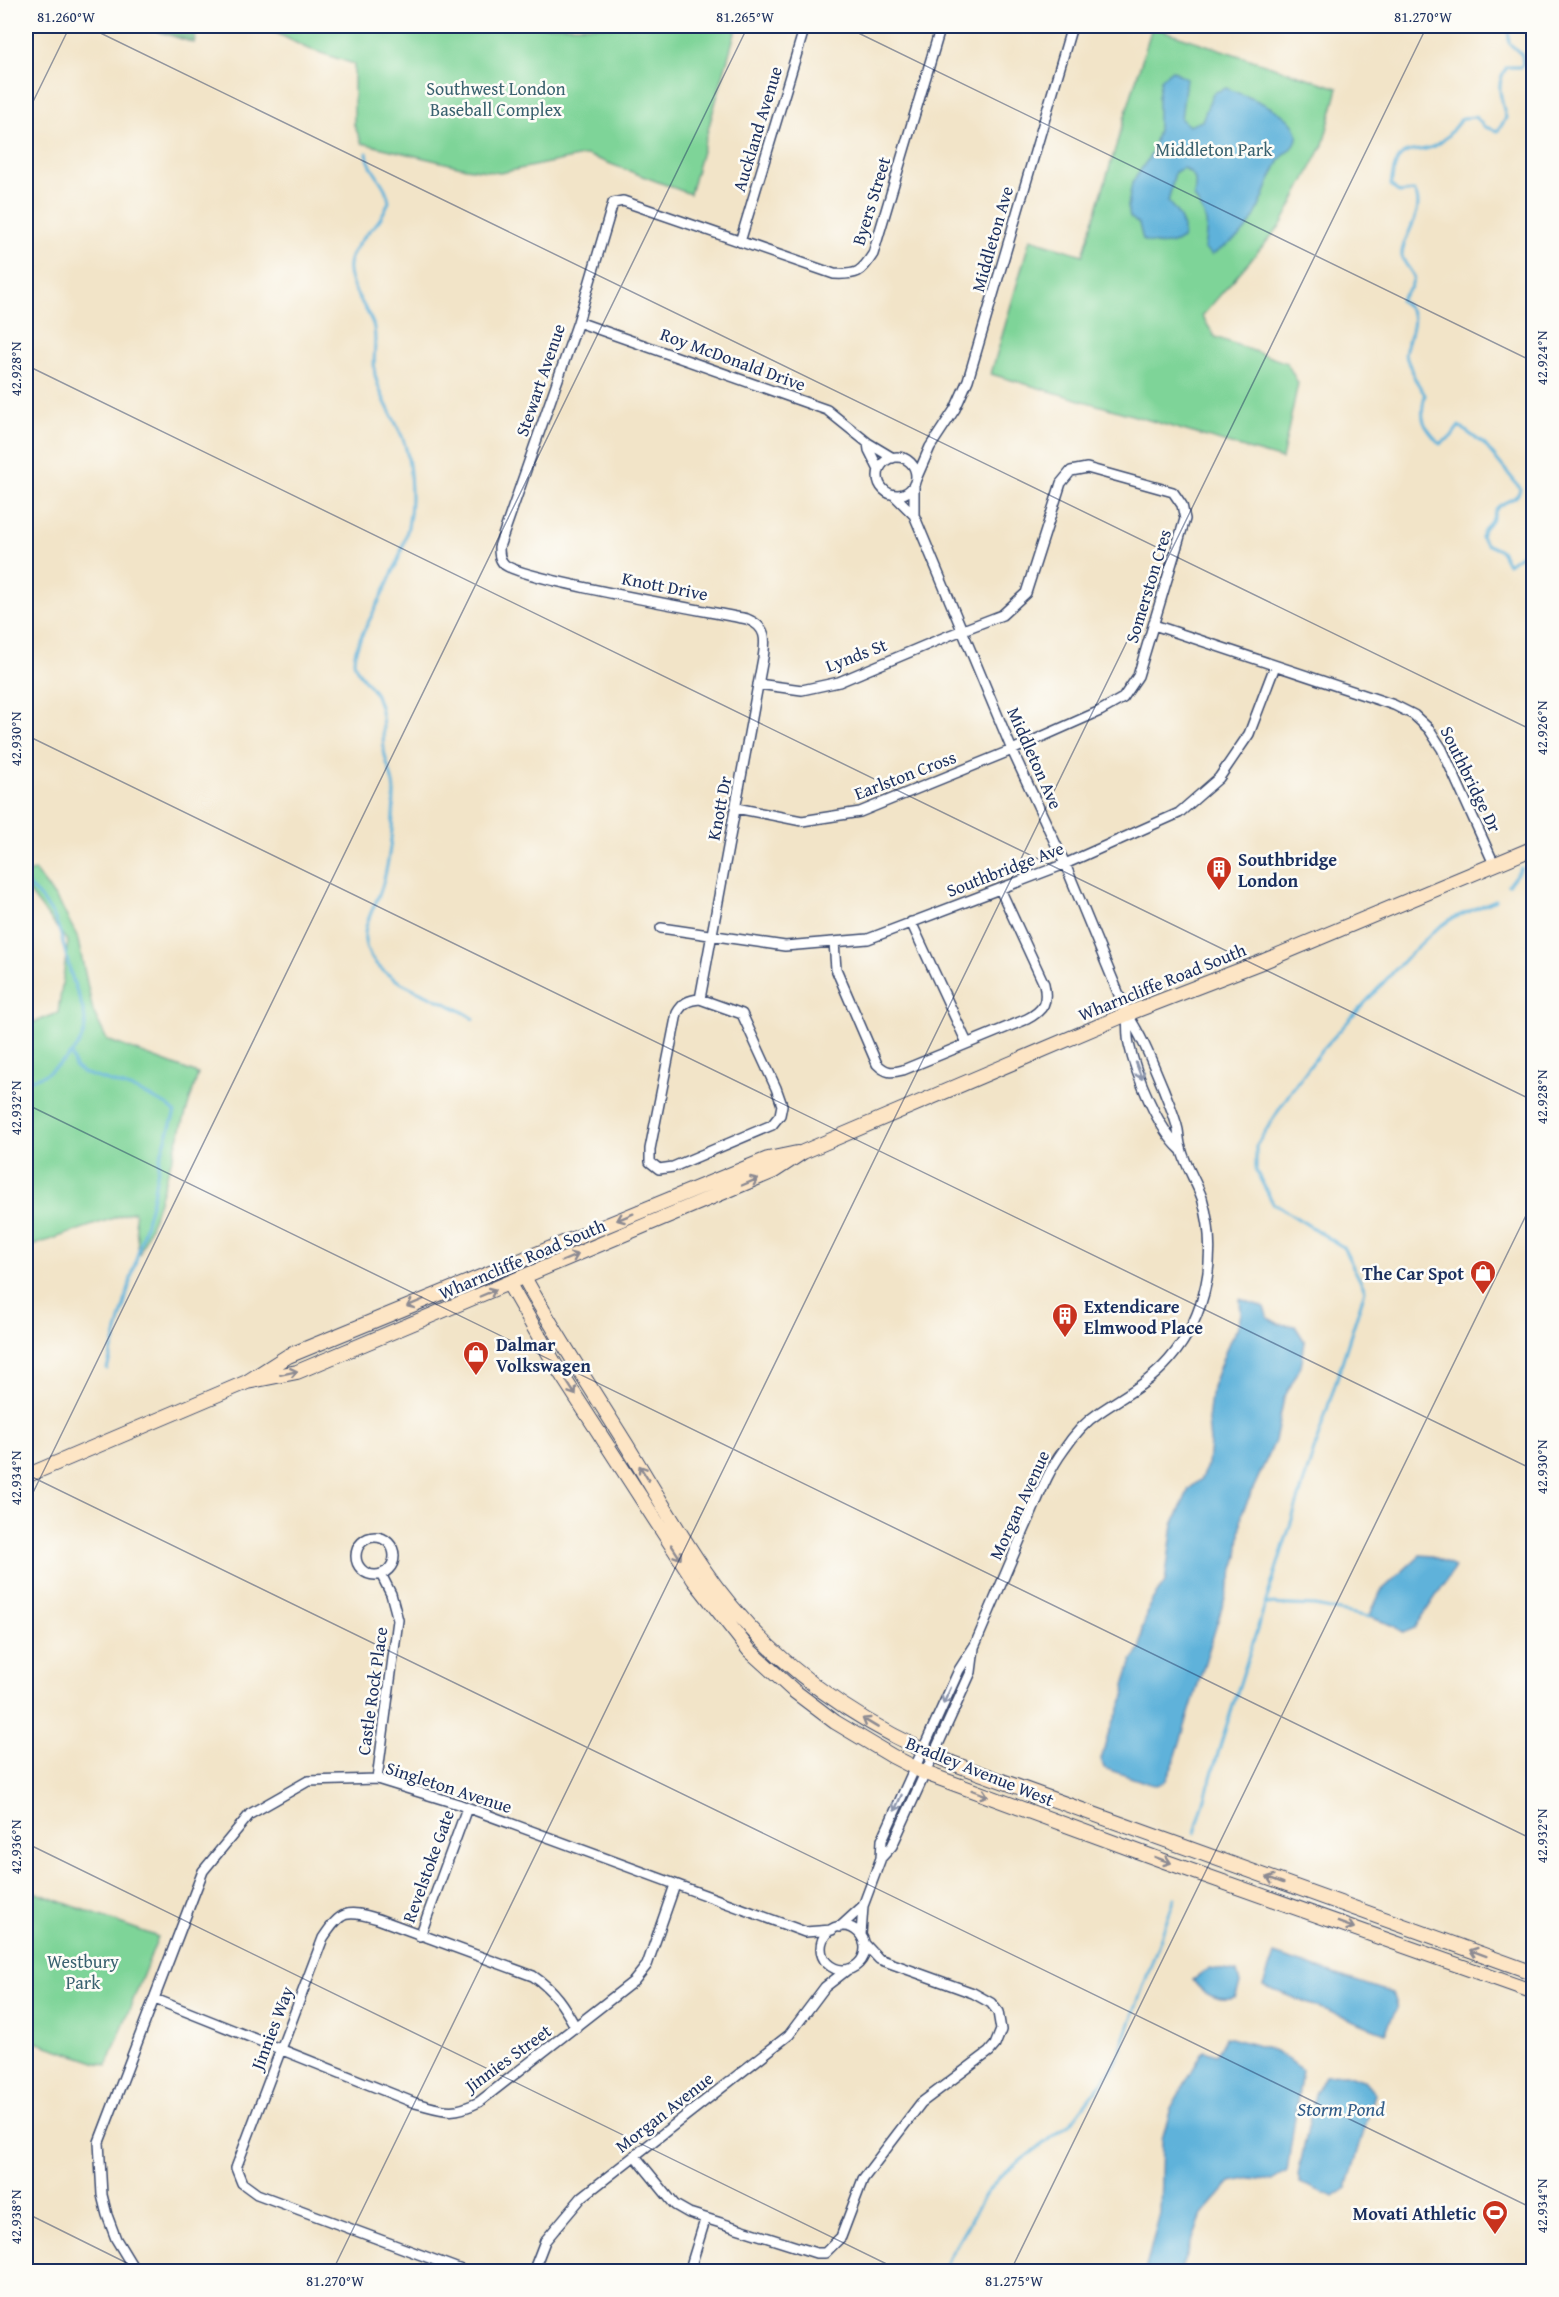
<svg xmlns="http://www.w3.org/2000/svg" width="1559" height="2297" font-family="'Gentium Book Plus',serif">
<rect width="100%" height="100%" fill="#fdfcf7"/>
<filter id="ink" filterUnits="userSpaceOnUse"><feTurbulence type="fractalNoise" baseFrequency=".0167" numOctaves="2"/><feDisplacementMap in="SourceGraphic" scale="12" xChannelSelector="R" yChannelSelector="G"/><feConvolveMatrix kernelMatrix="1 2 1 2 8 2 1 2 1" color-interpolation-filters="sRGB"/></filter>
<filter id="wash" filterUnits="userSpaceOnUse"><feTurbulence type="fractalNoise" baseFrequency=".008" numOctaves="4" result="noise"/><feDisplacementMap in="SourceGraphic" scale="24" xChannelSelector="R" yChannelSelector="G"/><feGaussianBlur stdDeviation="1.35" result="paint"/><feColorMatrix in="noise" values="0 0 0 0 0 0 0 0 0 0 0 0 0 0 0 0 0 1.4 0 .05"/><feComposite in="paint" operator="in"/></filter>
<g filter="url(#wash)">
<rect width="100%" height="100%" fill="#f2e4c8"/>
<path fill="#7ed498" stroke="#4c827b" stroke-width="1.5" d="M263 26H737L690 194 587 155 500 173 466 168 362 143 354 125V64L306 48Z
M1152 27 1338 88 1323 145 1281 225 1202 316 1215 337 1287 363 1298 383 1282 459 991 374 1030 239 1083 255Z
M35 871 60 904 77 936 93 1011 107 1040 198 1074 154 1217 139 1255 134 1211 26 1248V1019L35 1022 58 1013 68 942 26 888V873Z
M26 1889 158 1937 107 2066 26 2039Z"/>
<path fill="#66b680" stroke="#40726f" stroke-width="1.5" d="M142 26H198L194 43Z"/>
<path fill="#5eb2da" stroke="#3c709c" stroke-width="1.5" d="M1172 70 1186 78 1181 119 1189 126 1202 121 1213 93 1226 88C1245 96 1293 111 1297 134 1299 145 1285 152 1280 160 1266 183 1261 214 1242 234 1233 242 1221 248 1212 255L1204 249C1208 223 1209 220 1194 197 1196 181 1198 176 1183 168L1175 172 1168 202C1179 214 1186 223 1182 239 1171 246 1155 246 1143 240L1139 224 1130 217 1128 206 1132 183 1152 153 1158 130V97L1161 79Z
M1240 1299 1264 1307 1268 1318 1279 1324 1295 1326 1305 1342 1301 1366 1284 1398 1275 1441 1242 1513 1238 1556 1173 1765 1165 1782 1156 1785 1150 1784 1104 1768 1101 1759 1109 1732 1125 1696 1124 1685 1132 1660 1141 1649 1142 1629 1152 1600 1165 1582 1173 1525 1189 1489 1200 1480 1208 1464 1210 1442 1208 1421 1212 1387 1229 1342 1237 1329 1241 1314Z
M1420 1555 1432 1556 1455 1567 1415 1628 1403 1633 1395 1626 1369 1617 1381 1591Z
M1274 1954 1392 1993 1397 2008 1385 2033 1263 1986Z
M1210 1968 1237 1972 1240 1984 1235 1998C1219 2003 1201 1993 1193 1980Z
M1226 2037C1257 2045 1278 2049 1302 2070L1287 2171 1272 2181 1252 2178 1231 2182 1202 2215 1180 2271H1145L1160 2213 1162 2139 1171 2108 1204 2050 1217 2054Z
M1345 2074 1363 2080 1375 2094 1347 2188 1334 2197 1300 2183 1298 2175 1315 2094 1325 2075Z"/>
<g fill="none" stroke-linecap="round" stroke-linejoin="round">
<path stroke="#5eb2da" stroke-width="3" d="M1508 26 1509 43 1522 55 1523 64 1521 67H1507C1494 84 1502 100 1506 118L1498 131 1485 127 1475 117 1463 118C1455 124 1450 136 1441 142 1415 161 1398 134 1391 185L1399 193 1414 191C1428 210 1400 239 1402 256 1404 264 1411 270 1414 277L1411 287 1400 300C1425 320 1409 329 1405 354L1415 379 1425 395C1419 419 1423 426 1440 444L1451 437 1459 426 1485 445 1520 488C1519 500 1506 500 1498 507 1494 510 1495 516 1492 520 1487 527 1483 528 1481 537L1486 544 1501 551 1508 564 1520 555 1534 554
M367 153C369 172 387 183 389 202 385 209 382 217 377 223 367 234 355 244 350 260 343 281 366 305 373 324 378 339 372 358 375 375 380 397 392 414 401 434 410 454 411 478 411 498 411 542 390 579 371 617 365 629 355 646 354 660 354 672 371 685 376 695 385 717 382 729 384 750 386 766 395 779 394 795 393 825 391 855 383 883 378 904 358 927 367 949 381 987 445 996 474 1019
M26 883C37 894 48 905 55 919 64 939 66 960 73 980 78 997 91 1020 82 1038 77 1049 68 1058 58 1065 49 1073 38 1080 26 1079
M1508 885 1521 868
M71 1055 75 1067 83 1073 136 1090 167 1105 175 1112 160 1157 153 1196 107 1369
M1266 1604 1315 1606 1369 1617
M1195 1833 1221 1743 1365 1290 1343 1247 1273 1203 1256 1171V1146L1291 1091 1322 1050 1405 959 1434 931 1451 919 1496 900
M941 2272 983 2198 1000 2176 1071 2123 1115 2065 1175 1898"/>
</g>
</g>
<g filter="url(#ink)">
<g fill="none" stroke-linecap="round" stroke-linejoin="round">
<defs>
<path id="minor" d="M740 242 805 26
M578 322 827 410 868 443 893 458
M868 443 869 450 879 470
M878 476a19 19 0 1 1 38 0a19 19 0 1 1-38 0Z
M916 479 930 447 955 409 968 380 1072 26
M914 515V484
M1154 625 1394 705 1414 715 1429 729 1442 749 1494 864
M736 808 802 821 860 812 1012 750 1100 711 1123 698 1138 676 1185 519 1182 505 1173 492 1087 468 1071 471 1061 483 1026 593 1002 615 950 635 839 682 802 690 758 684
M911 922 967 1043
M661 928 785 946 868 939 1065 864 1179 813 1219 778 1249 734 1275 666
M834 942 836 969 877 1064C886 1073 891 1073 903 1070L1027 1019C1044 1010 1048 1002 1044 984L1000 889
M700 999 742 1014 776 1088 782 1105 780 1115 772 1125 673 1167 659 1169 650 1162V1149L677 1013C683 1003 688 1000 700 999L763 658C766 639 767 627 747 619 713 612 517 579 504 564 499 559 499 553 499 547L578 322 613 203 623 201 834 274C857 275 861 273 873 254L941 26
M1127 1016C1128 1025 1127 1036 1129 1044 1136 1075 1158 1129 1181 1150
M356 1556a19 19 0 1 1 38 0a19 19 0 1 1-38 0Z
M377 1779 398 1620 391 1594 381 1574
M881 1858 892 1846 971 1672 974 1648
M821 1948a22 22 0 1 1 44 0a22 22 0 1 1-44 0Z
M840 1927 863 1906
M861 1935 863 1906 881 1858 882 1840 959 1670 975 1645C992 1606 1008 1567 1025 1528 1037 1502 1046 1474 1063 1451 1073 1436 1086 1421 1100 1412 1125 1395 1149 1383 1169 1360 1207 1316 1219 1254 1202 1198 1196 1181 1185 1165 1181 1148 1179 1142 1179 1136 1178 1130 1175 1116 1168 1101 1163 1088 1152 1062 1143 1038 1127 1014L1065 864 1012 750 914 515 894 495
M420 1936 467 1808
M155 1999 415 2103C443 2110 451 2116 479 2102L634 1981 647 1965 675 1885
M635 2156 675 2205 689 2213 816 2253H825L841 2237 863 2179 921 2103 989 2052 995 2045 1001 2030 998 2012 991 2003 973 1993 879 1959 864 1943
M136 2272 116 2239 107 2215 102 2195 99 2142 203 1871 250 1814 308 1781 377 1779 458 1804 805 1932 832 1930
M467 2272 257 2194 242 2183 236 2168 323 1938C341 1911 346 1909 378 1919L533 1976C554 1990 564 2006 576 2028
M533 2272 545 2241 582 2197 789 2035 825 1987 847 1970
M689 2272 705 2220"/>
<path id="secondary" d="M524 1277C555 1334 592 1389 626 1444 651 1485 675 1527 702 1567 764 1659 851 1721 952 1763L1534 1973
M509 1284 556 1366 694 1580 749 1650 794 1691 835 1722 892 1756 925 1773 1164 1861 1534 1992
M247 1382 297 1372 774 1171 803 1152 1127 1014 1264 961 1534 848
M26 1476 247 1382 288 1356 768 1159 797 1153"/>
</defs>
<use href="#minor" stroke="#3b4a6e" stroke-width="12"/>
<use href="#secondary" stroke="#3b4a6e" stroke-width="16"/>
<use href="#minor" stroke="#fff" stroke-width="9"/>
<use href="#secondary" stroke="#fde5c5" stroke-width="14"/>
</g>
<defs><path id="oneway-shaft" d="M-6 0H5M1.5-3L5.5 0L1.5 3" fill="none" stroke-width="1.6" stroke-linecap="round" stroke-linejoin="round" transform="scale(1.5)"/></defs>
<g stroke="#8d97ae">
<use href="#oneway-shaft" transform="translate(1139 1071) rotate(70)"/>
<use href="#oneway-shaft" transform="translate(947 1696) rotate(115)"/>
<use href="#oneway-shaft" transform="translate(898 1803) rotate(114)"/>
</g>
<g stroke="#8c8a92">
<use href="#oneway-shaft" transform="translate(750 1182) rotate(-23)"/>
<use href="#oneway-shaft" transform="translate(625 1217) rotate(158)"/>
<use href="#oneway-shaft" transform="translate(570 1258) rotate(-23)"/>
<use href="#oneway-shaft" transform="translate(488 1293) rotate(-23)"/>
<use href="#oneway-shaft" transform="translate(415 1303) rotate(157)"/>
<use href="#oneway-shaft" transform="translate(289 1373) rotate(-12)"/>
<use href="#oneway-shaft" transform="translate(571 1388) rotate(57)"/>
<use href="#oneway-shaft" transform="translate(644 1473) rotate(-122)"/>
<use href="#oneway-shaft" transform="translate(676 1552) rotate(57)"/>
<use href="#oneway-shaft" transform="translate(870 1723) rotate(-149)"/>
<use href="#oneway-shaft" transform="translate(980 1793) rotate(20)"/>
<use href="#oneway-shaft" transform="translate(1163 1860) rotate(20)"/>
<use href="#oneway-shaft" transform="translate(1275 1880) rotate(-160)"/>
<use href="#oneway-shaft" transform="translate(1346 1925) rotate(20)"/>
<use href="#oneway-shaft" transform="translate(1478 1953) rotate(-160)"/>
</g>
</g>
<path fill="none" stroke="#1b2f5e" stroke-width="1.5" stroke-opacity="0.45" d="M86 26 1534 731M844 26 1534 362M26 116 70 26M26 365 1534 1101M26 735 1534 1470M26 1104 1534 1840M26 1474 1534 2209M26 1507 748 26M26 1843 903 2272M26 2213 145 2272M332 2272 1427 26M1010 2272 1534 1199"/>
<defs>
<symbol id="building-pin" viewBox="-11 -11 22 30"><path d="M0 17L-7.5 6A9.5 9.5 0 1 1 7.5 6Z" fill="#c8321e" stroke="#fdfcf7"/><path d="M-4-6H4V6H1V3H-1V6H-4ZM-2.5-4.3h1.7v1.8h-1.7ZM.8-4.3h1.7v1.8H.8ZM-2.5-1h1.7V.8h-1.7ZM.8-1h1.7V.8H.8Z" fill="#fff"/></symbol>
<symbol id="shop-pin" viewBox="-11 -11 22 30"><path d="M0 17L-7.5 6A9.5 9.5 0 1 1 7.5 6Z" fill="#c8321e" stroke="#fdfcf7"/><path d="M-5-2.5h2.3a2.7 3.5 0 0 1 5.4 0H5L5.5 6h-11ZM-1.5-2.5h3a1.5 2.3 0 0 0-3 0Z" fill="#fff"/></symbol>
<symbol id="stadium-pin" viewBox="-11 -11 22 30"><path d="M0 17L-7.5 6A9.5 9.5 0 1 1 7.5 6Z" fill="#c8321e" stroke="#fdfcf7"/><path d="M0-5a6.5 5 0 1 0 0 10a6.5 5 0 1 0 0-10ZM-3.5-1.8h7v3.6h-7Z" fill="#fff"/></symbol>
</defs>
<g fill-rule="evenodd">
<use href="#building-pin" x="1204" y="854" width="30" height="40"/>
<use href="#shop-pin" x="1468" y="1258" width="30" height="40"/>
<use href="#building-pin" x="1050" y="1301" width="30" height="40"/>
<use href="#shop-pin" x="461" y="1339" width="30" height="40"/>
<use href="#stadium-pin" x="1480" y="2198" width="30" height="40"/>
</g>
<g text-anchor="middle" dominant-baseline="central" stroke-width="5" stroke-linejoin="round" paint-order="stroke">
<g font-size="18" fill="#39616f" stroke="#fdfcf7">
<text x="496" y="88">Southwest London<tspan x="496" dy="21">Baseball Complex</tspan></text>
<text x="1214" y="149">Middleton Park</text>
<text x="83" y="1961">Westbury<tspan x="83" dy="21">Park</tspan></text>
</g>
<g font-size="18" fill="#1b2f5e" stroke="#fdfcf7">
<text transform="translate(757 129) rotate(-73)">Auckland Avenue</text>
<text transform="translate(871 201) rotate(-73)">Byers Street</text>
<text transform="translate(992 239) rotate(-74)">Middleton Ave</text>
<text transform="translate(733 359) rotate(20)">Roy McDonald Drive</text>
<text transform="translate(540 380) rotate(-71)">Stewart Avenue</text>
<text transform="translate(665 586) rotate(11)">Knott Drive</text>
<text transform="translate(1148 586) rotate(-73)">Somerston Cres</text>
<text transform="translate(856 655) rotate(-21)">Lynds St</text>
<text transform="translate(1035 758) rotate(66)">Middleton Ave</text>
<text transform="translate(905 775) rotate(-21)">Earlston Cross</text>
<text transform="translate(1471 779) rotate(64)">Southbridge Dr</text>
<text transform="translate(719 808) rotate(-79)">Knott Dr</text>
<text transform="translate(1005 869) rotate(-21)">Southbridge Ave</text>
<text transform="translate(1162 982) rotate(-22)">Wharncliffe Road South</text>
<text transform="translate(522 1259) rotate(-23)">Wharncliffe Road South</text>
<text transform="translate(1019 1505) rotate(-65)">Morgan Avenue</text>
<text transform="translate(372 1691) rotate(-82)">Castle Rock Place</text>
<text transform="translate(980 1771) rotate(22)">Bradley Avenue West</text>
<text transform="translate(449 1787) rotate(18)">Singleton Avenue</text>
<text transform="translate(428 1866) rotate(-70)">Revelstoke Gate</text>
<text transform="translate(272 2028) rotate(-69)">Jinnies Way</text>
<text transform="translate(508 2058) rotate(-36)">Jinnies Street</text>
<text transform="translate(664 2112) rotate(-38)">Morgan Avenue</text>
</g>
<g font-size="18" font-weight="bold" fill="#1b2f5e" stroke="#fdfcf7" text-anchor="start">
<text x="1238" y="859">Southbridge<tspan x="1238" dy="21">London</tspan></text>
<text x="1464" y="1273" text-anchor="end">The Car Spot</text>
<text x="1084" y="1306">Extendicare<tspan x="1084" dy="21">Elmwood Place</tspan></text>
<text x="496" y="1344">Dalmar<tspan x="496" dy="21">Volkswagen</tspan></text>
<text x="1476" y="2213" text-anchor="end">Movati Athletic</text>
</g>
<g font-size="20" font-style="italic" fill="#325d89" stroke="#fdfcf7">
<text x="1341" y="2108">Storm Pond</text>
</g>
</g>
<rect width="1559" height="2297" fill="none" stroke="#fdfcf7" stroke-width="66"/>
<rect x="33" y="33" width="1493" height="2231" fill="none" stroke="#1b2f5e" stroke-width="2"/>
<g font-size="15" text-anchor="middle" fill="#1b2f5e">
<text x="66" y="22">81.260°W</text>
<text x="745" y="22">81.265°W</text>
<text x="1423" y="22">81.270°W</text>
<text transform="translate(1542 358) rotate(-90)" y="5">42.924°N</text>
<text transform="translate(16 369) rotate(-90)" y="5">42.928°N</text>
<text transform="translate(1542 728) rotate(-90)" y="5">42.926°N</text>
<text transform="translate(16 739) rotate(-90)" y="5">42.930°N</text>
<text transform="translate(1542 1097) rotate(-90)" y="5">42.928°N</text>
<text transform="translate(16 1108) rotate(-90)" y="5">42.932°N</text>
<text transform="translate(1542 1467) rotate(-90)" y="5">42.930°N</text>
<text transform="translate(16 1478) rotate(-90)" y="5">42.934°N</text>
<text transform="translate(1542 1836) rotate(-90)" y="5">42.932°N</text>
<text transform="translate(16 1847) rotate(-90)" y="5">42.936°N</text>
<text transform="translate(1542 2206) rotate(-90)" y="5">42.934°N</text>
<text transform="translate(16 2217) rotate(-90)" y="5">42.938°N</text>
<text x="335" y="2286">81.270°W</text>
<text x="1014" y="2286">81.275°W</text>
</g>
</svg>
